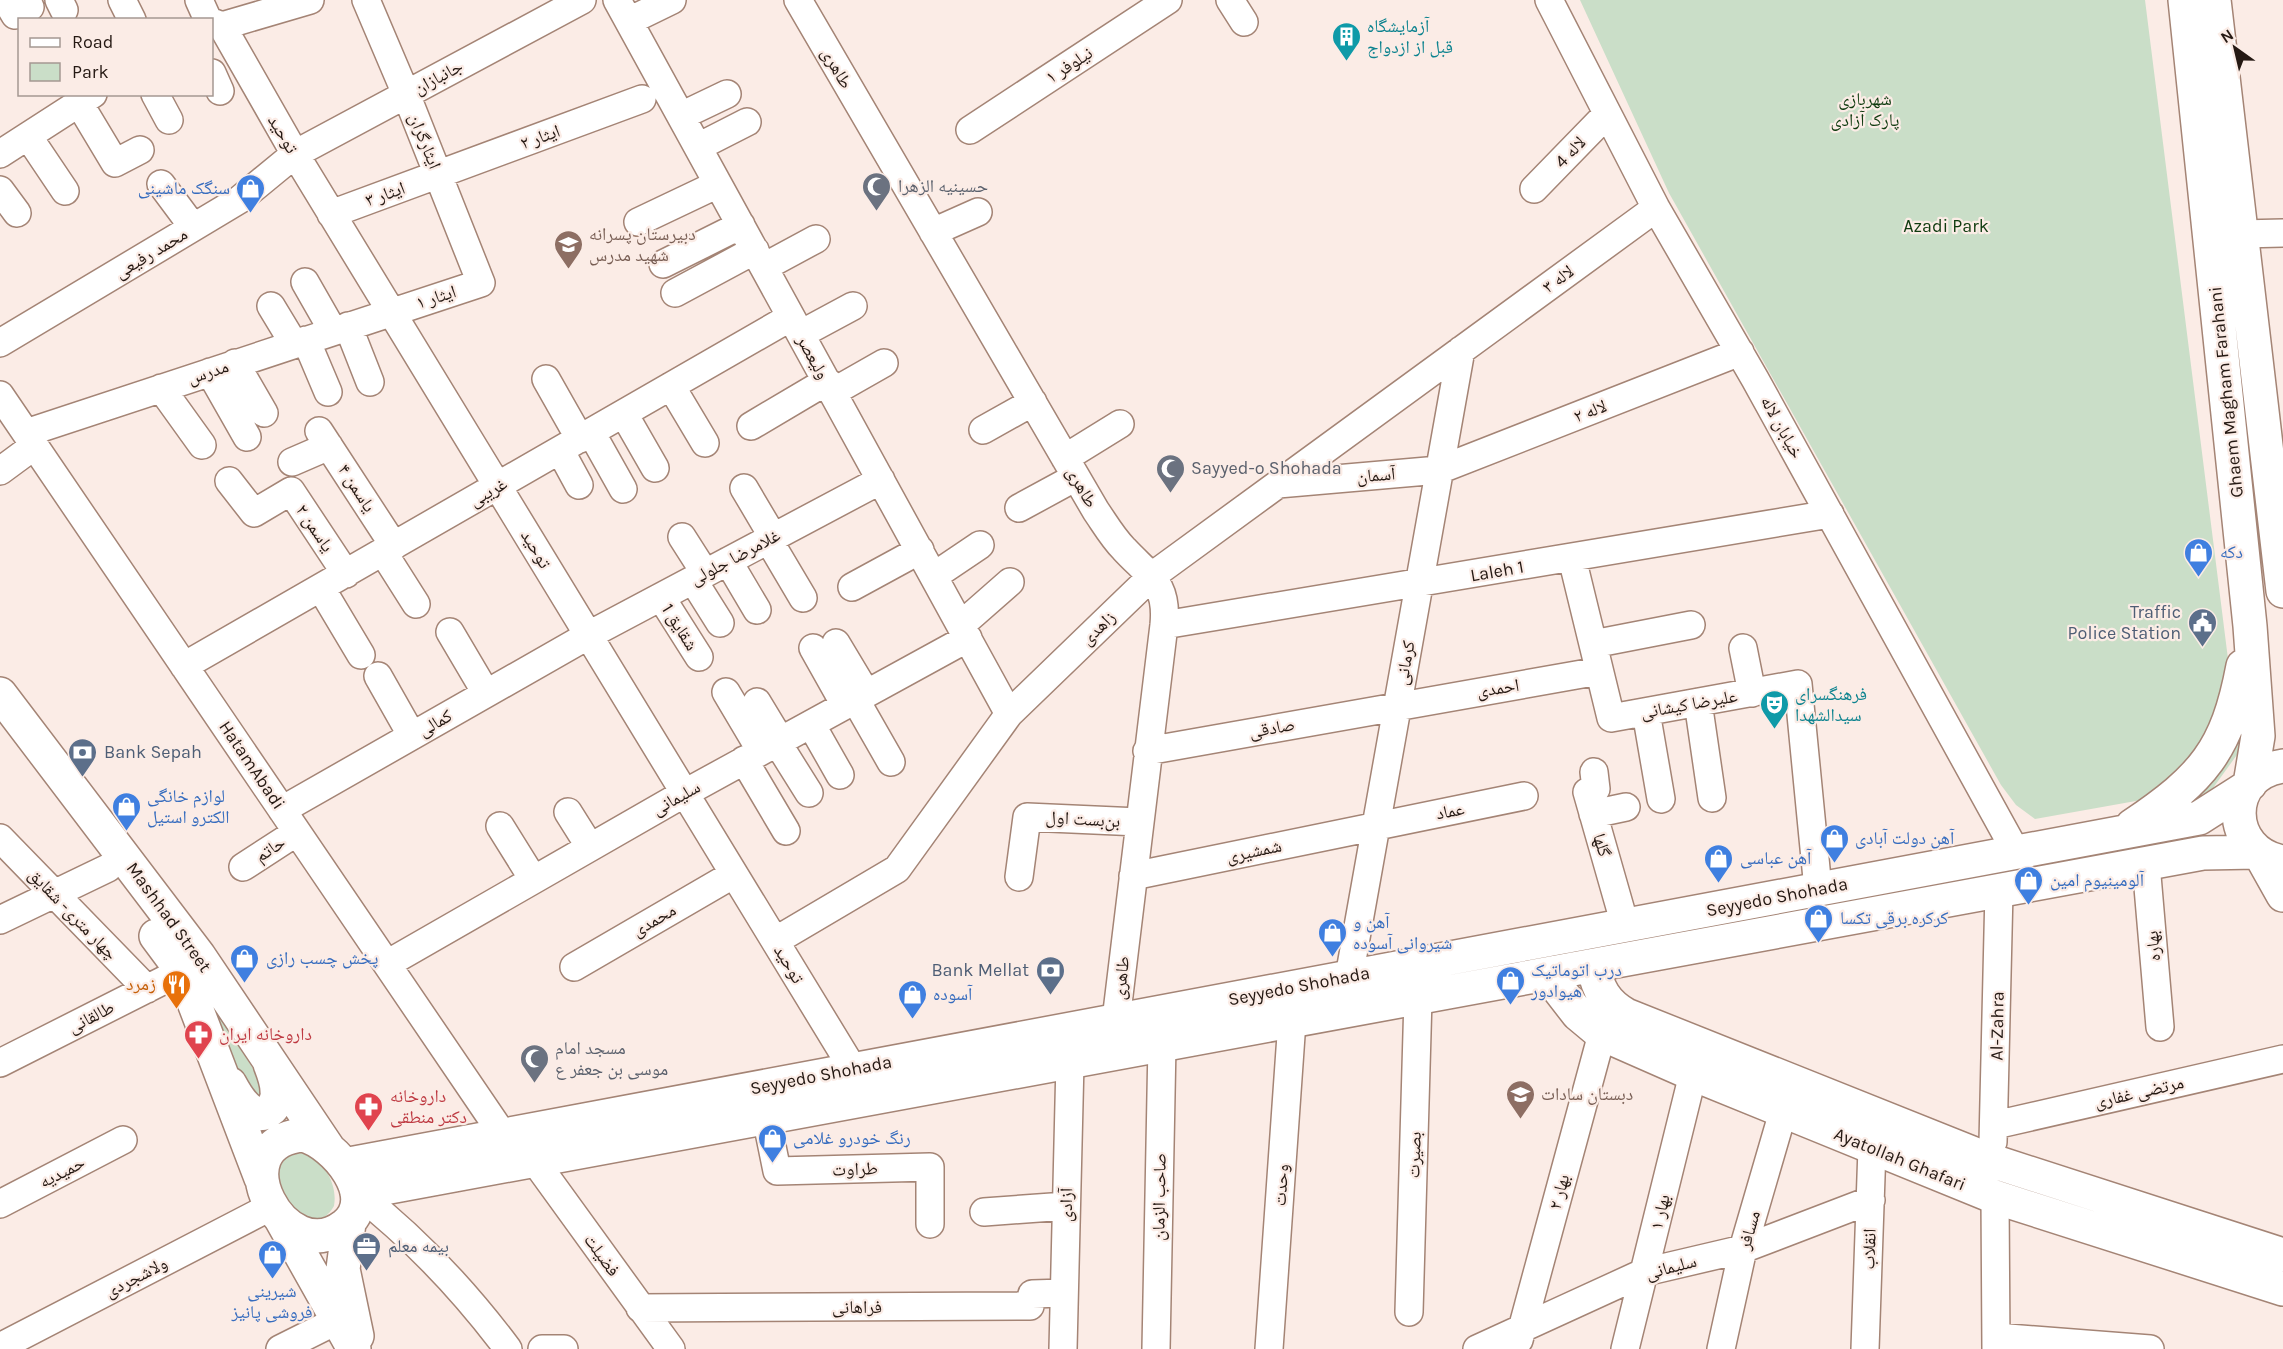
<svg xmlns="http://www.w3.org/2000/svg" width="2283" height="1349" font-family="Karla,'Noto Naskh Arabic',sans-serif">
<rect width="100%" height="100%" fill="#fbece6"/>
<path fill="#cadec8" d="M1580 0H2145L2228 659 2224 692 2211 742 2147 799 2035 819 2016 805 2001 785 1669 193Z
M2243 722 2239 752 2213 788 2185 805Z
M207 997 265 1087 269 1097 250 1102Z
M301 1153C324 1159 338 1184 334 1206 312 1244 277 1196 279 1168L287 1156Z"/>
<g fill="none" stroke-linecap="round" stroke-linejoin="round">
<defs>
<path id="minor" d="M6 0 15 15 30 7
M59 0 64 10
M122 0 132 20
M199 0 208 20
M617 0 1009 714
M798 0 1096 511C1105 524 1113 538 1124 549 1150 577 1168 583 1164 625L1116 1020
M1230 0 1244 22
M1549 0 1656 208 1755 379 2016 852
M629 21 672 0
M212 22 222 26 310 0
M222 26 295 154 853 1069
M212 73 220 91
M155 94 169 120
M79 103 115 163 140 150
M681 116 727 94
M970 130 1168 0
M28 136 65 191
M698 147 747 122
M0 154 93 94
M161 184 193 227
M1534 189 1606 115
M0 190 17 213
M331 214 642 99
M638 222 718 184
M933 232 978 212
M2241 234 2283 233
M663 264 741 225
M764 267 816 239
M305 282 333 331
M675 293 755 250
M271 306 294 344
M348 326 370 382
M801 334 853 306
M306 340 328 392
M0 343 239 200 295 154 582 0
M235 363 264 413
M210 372 247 437
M546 379 580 439
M671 386 705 443
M161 388 202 445
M833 392 884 363
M0 395 503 1135
M624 414 655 468
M751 426 827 381
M983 430 1033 402
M319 431 394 546
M591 432 623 489
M26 433 481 283 406 94 366 0
M560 450 579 485
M1065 458 1120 424
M292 462 329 446
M0 471 34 446
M229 481 254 513 291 491 346 574
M1278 484 1439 470 1740 352
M744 488 773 537
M1019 508 1076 477
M682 537 705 573
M768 539 803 598
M383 552 416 604
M1572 558 1611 718 1798 684 1818 889
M728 561 757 610
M934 576 980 545
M693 580 720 623
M852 587 920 550
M321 588 361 655
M661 597 699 657
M961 625 1010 582
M1164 625 1830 514
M450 632 486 693
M836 643 866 693
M1593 644 1691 625
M813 648 845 705
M1743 648 1752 693
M184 666 791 317
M378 676 412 736
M726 692 761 751
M855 699 891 762
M757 702 780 740
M1698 702 1712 798
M1646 712 1661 799
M811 724 840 775
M777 742 809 793
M1147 751 1599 671
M744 760 786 831
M1594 772 1596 789 1587 792 1625 925
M282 810 589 635 881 480
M568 812 590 847
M1593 814 1626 807
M500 826 533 879
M0 838 147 989
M2146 864 2160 1027
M243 867 297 832
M1133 876 1524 796
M1019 877 1027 817 1139 822
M0 920 108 868
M775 941 897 869 1009 714 1152 576 1656 208
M387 964 685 793 968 638
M574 967 734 874
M1349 977 1461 350
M0 1063 182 971
M766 1117 777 1171 930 1167V1224
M1995 1125 2283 1059
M1993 1142 1999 891
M534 1160 671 1349
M357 1193C416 1239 463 1289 508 1349
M1995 1197 1996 1349
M0 1204 123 1140
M984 1212 1066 1206
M640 1308 1030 1306 1032 1294 1064 1293
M1409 1312 1418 998
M1996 1337 2150 1349
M1519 1340 1602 1034
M0 1347 272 1206
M280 1349 336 1321
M542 1349H564
M1063 1349 1070 1062
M1156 1349 1162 1044
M1269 1349 1292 1021
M1477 1349 1645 1272 1743 1249 1871 1200
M1625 1349 1693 1074
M1721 1349 1743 1249 1783 1112
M1865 1349 1872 1148"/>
<path id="major" d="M2185 0 2250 626 2258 736 2250 784
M2214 0 2283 591
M0 694 199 956 328 1148
M2283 766C2224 774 2225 852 2283 862
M2132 826C2203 778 2227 751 2243 666
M2260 854 2283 895
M156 936 182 971 261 1178
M1593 966C1598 989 1605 1003 1626 1015L1992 1161 2283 1255
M1547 974 1578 1014 1602 1034 1693 1074 1995 1197 2283 1289
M230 1084C237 1097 253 1125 271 1109 275 1105 278 1097 277 1091 277 1082 273 1072 270 1064
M303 1135C335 1143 381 1199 344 1226 285 1272 216 1143 303 1135Z
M344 1165 2199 818 2246 788
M357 1193 2203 853 2257 852
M281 1219 354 1349
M349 1223 343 1269 357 1336"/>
</defs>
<use href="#minor" stroke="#a48475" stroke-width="30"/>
<use href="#major" stroke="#a48475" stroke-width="36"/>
<use href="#minor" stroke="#fff" stroke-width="27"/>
<use href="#major" stroke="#fff" stroke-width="33"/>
</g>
<defs>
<symbol id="building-pin" viewBox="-11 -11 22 30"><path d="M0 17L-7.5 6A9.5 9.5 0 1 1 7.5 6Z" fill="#0f9aa8" stroke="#fbece6"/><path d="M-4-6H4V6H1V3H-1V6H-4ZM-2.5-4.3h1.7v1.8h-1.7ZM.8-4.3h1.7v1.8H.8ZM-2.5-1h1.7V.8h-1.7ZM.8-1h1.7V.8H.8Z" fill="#fff"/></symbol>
<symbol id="mosque-pin" viewBox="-11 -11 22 30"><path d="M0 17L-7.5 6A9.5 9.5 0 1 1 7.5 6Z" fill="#6b7280" stroke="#fbece6"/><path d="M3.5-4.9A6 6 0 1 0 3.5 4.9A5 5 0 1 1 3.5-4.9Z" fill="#fff"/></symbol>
<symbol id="shop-pin" viewBox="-11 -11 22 30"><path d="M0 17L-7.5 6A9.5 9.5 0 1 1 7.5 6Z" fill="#3f7fe0" stroke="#fbece6"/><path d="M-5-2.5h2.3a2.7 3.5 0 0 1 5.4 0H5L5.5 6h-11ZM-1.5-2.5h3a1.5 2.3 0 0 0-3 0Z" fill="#fff"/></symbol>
<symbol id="school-pin" viewBox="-11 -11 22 30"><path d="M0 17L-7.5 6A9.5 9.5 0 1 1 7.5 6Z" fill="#8d6e63" stroke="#fbece6"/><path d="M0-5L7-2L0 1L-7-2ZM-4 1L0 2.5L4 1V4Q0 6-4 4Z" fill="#fff"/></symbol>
<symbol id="civic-pin" viewBox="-11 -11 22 30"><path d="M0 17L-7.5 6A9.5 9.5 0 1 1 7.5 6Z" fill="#5c6f8a" stroke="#fbece6"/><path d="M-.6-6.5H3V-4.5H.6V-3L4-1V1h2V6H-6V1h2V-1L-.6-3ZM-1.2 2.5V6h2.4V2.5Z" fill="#fff"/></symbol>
<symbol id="theatre-pin" viewBox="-11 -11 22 30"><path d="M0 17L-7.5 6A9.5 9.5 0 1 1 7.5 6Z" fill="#0f9aa8" stroke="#fbece6"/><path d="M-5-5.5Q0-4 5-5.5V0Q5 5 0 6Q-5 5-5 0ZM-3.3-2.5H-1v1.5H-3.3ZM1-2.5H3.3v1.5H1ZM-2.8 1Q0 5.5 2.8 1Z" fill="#fff"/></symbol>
<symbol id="bank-pin" viewBox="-11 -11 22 30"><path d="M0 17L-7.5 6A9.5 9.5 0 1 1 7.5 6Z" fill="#5c6f8a" stroke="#fbece6"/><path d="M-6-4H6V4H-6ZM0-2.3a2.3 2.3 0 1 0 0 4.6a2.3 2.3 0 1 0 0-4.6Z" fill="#fff"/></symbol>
<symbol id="restaurant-pin" viewBox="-11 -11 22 30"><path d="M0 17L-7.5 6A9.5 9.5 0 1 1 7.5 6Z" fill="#e8710a" stroke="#fbece6"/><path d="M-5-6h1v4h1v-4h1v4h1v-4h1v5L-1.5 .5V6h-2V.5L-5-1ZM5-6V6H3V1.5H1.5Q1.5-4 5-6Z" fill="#fff"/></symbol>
<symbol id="pharmacy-pin" viewBox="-11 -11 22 30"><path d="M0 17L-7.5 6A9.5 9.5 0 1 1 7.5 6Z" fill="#e0444e" stroke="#fbece6"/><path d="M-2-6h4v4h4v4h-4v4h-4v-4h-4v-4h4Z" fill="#fff"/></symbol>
<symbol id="office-pin" viewBox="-11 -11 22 30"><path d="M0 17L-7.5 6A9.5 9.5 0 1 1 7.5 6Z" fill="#5c6f8a" stroke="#fbece6"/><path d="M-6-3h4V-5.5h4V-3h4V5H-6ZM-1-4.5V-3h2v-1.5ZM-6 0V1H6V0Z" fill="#fff"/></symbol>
</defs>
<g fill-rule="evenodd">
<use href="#building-pin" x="1330" y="20" width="33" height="45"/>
<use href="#mosque-pin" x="860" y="170" width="33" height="45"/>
<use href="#shop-pin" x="234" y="172" width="33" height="45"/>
<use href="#school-pin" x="552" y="228" width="33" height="45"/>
<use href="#mosque-pin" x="1154" y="452" width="33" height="45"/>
<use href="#shop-pin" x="2182" y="536" width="33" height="45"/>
<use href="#civic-pin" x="2186" y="606" width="33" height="45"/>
<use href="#theatre-pin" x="1758" y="688" width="33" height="45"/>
<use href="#bank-pin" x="66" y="736" width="33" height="45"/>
<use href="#shop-pin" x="110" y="790" width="33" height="45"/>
<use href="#shop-pin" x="1818" y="822" width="33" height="45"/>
<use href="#shop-pin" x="1702" y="842" width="33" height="45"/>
<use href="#shop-pin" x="2012" y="864" width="33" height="45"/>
<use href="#shop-pin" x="1802" y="902" width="33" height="45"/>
<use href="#shop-pin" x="1316" y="916" width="33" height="45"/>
<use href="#shop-pin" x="228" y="942" width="33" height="45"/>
<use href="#bank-pin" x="1034" y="954" width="33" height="45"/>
<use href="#shop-pin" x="1494" y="964" width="33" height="45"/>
<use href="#restaurant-pin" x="160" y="968" width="33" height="45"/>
<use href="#shop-pin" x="896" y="978" width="33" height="45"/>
<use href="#pharmacy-pin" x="182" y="1018" width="33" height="45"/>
<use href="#mosque-pin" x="518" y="1042" width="33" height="45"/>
<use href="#school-pin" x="1504" y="1078" width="33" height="45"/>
<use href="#pharmacy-pin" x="352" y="1090" width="33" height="45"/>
<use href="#shop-pin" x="756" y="1122" width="33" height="45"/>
<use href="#office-pin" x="350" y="1230" width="33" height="45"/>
<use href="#shop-pin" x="256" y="1238" width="33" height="45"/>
</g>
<g text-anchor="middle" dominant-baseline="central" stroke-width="4.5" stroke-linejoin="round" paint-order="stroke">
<g font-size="18" fill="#0d838f" stroke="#fbece6" text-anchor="start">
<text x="1367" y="26">آزمایشگاه<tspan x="1367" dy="21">قبل از ازدواج</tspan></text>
<text x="1795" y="694">فرهنگسرای<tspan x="1795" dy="21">سیدالشهدا</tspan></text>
</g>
<g font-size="18" fill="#251913" stroke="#fbece6">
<text transform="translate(1069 65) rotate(-33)">نیلوفر ۱</text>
<text transform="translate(837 68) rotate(60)">طاهری</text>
<text transform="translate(438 77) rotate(-28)">جانبازان</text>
<text transform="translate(283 134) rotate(59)">توحید</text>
<text transform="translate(540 137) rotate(-20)">ایثار ۲</text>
<text transform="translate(425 141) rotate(68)">ایثارگران</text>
<text transform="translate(1570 152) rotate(-46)">لاله 4</text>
<text transform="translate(385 194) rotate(-20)">ایثار ۳</text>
<text transform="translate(151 253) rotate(-31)">محمد رفیعی</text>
<text transform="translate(1558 279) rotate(-36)">لاله ۳</text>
<text transform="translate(436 297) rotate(-18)">ایثار ۱</text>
<text transform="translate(813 357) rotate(61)">ولیعصر</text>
<text transform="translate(208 372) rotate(-18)">مدرس</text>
<text transform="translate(2226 392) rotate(-96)">Ghaem Magham Farahani</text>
<text transform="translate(1590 411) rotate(-21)">لاله ۲</text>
<text transform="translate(1782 427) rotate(61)">خیابان لاله</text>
<text transform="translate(1376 475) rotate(-5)">آسمان</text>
<text transform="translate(1082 487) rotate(60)">طاهری</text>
<text transform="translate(357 488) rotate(57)">یاسمن ۴</text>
<text transform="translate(488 492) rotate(-30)">غریبی</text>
<text transform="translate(315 528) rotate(56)">یاسمن ۲</text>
<text transform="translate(536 549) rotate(59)">توحید</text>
<text transform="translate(735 557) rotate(-28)">غلامرضا جلولی</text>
<text transform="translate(1497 571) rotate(-10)">Laleh 1</text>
<text transform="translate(680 627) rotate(58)">شقایق 1</text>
<text transform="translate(1098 628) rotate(-44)">زاهدی</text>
<text transform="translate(1405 663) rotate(-80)">کرمانی</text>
<text transform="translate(1498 688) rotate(-9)">احمدی</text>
<text transform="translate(1689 704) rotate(-10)">علیرضا کیشانی</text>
<text transform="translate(435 723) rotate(-30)">کمالی</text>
<text transform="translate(1272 728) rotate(-10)">صادقی</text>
<text transform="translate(252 765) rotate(56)">HatamAbadi</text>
<text transform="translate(676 798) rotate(-29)">سلیمانی</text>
<text transform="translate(1450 811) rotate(-11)">عماد</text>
<text transform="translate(1083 819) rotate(3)">بن‌بست اول</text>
<text transform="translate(1602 845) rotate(74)">گلها</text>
<text transform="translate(270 849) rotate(-33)">حاتم</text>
<text transform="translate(1254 851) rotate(-12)">شمشیری</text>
<text transform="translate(1777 897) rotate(-11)">Seyyedo Shohada</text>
<text transform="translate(73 914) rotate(46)">چهار متری- شقایق</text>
<text transform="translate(169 917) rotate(54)">Mashhad Street</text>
<text transform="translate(654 920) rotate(-30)">محمدی</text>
<text transform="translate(2153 946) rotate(-95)">بهاره</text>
<text transform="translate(789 964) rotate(59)">توحید</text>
<text transform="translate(1121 978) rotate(-84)">طاهری</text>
<text transform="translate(1299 986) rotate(-11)">Seyyedo Shohada</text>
<text transform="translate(91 1017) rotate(-27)">طالقانی</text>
<text transform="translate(1997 1026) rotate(-89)">Al-Zahra</text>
<text transform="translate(821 1075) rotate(-11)">Seyyedo Shohada</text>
<text transform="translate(2139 1092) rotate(-13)">مرتضی غفاری</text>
<text transform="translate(1414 1155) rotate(-88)">بصیرت</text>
<text transform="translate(1900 1159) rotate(22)">Ayatollah Ghafari</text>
<text transform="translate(855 1169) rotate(-2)">طراوت</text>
<text transform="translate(62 1172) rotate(-27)">حمیدیه</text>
<text transform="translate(1281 1185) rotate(-86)">وحدت</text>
<text transform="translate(1559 1192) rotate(-75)">بهار ۲</text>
<text transform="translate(1159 1197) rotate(-89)">صاحب الزمان</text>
<text transform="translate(1066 1205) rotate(-89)">آزادی</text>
<text transform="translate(1660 1212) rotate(-77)">بهار ۱</text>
<text transform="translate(1749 1230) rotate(-74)">مسافر</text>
<text transform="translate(1869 1249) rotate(-88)">انقلاب</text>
<text transform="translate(602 1255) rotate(54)">فضیلت</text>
<text transform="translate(1671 1267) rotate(-15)">سلیمانی</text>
<text transform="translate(136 1277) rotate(-27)">ولاشجردی</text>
<text x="857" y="1307">فراهانی</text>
</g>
<g font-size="18" fill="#0f3b0f" stroke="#fbece6">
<text x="1865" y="99">شهربازی<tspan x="1865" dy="21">پارک آزادی</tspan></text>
<text x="1946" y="226">Azadi Park</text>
</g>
<g font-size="18" fill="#5b616d" stroke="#fbece6" text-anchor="start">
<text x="898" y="186">حسینیه الزهرا</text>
<text x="1191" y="468">Sayyed-o Shohada</text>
<text x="555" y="1048">مسجد امام<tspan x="555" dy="21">موسی بن جعفر ع</tspan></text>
</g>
<g font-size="18" fill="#366cbe" stroke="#fbece6" text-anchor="start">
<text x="230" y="188" text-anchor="end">سنگک ماشینی</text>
<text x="2220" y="552">دکه</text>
<text x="147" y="796">لوازم خانگی<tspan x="147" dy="21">الکترو استیل</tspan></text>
<text x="1855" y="838">آهن دولت آبادی</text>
<text x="1740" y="858">آهن عباسی</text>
<text x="2050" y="880">آلومینیوم امین</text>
<text x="1840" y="918">کرکره برقی تکسا</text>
<text x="1353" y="922">آهن و<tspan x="1353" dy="21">شیروانی آسوده</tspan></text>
<text x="266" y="958">پخش چسب رازی</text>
<text x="1531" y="970">درب اتوماتیک<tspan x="1531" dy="21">هیوادور</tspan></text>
<text x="933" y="994">آسوده</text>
<text x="793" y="1138">رنگ خودرو غلامی</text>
<text x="272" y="1291" text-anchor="middle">شیرینی<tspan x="272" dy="21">فروشی پانیز</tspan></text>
</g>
<g font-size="18" fill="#785e54" stroke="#fbece6" text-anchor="start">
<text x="589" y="234">دبیرستان پسرانه<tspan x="589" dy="21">شهید مدرس</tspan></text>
<text x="1541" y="1094">دبستان سادات</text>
</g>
<g font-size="18" fill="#4e5e75" stroke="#fbece6" text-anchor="end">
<text x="2181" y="612">Traffic<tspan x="2181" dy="21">Police Station</tspan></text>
<text x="104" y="752" text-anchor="start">Bank Sepah</text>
<text x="1029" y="970">Bank Mellat</text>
<text x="388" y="1246" text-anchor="start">بیمه معلم</text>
</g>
<g font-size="18" fill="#c56008" stroke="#fbece6" text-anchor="end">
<text x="156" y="984">زمرد</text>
</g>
<g font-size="18" fill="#be3a42" stroke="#fbece6" text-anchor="start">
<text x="219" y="1034">داروخانه ایران</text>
<text x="390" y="1096">داروخانه<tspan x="390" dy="21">دکتر منطقی</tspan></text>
</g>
</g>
<rect x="18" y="18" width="195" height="78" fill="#fbece6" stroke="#a59892" stroke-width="1.5"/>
<rect x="30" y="38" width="30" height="9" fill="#ffffff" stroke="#a59892" stroke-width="1.5"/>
<text x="72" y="48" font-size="18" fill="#251913">Road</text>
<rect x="30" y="63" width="30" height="18" fill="#cadec8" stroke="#a59892" stroke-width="1.5"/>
<text x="72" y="78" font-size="18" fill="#251913">Park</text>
<g transform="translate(2235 48) rotate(326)" stroke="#fbece6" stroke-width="4.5" paint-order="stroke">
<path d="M0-4.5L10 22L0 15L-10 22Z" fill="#251913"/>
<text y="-9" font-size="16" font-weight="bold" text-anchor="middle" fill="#251913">N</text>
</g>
</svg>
